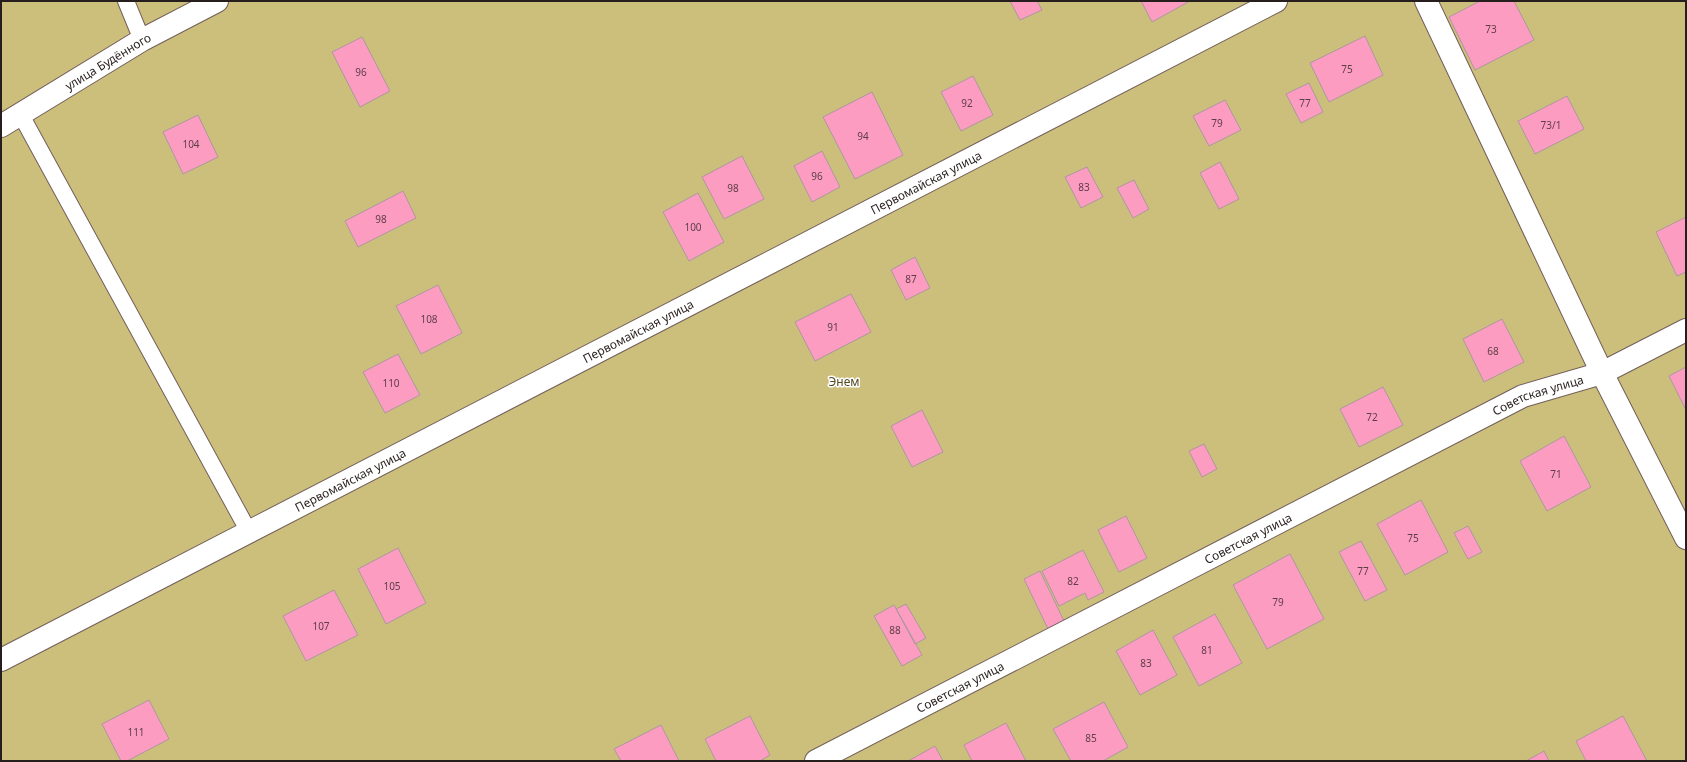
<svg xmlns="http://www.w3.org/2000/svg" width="1687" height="762" font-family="'Noto Sans',sans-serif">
<rect width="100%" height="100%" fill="#f6dfdb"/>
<path fill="#ccbf7b" d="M1 1H1686V761H1Z"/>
<path fill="#fd9cc1" stroke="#ac979e" d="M1010 1H1037L1042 10 1020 20Z
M1141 1H1190L1152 22Z
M1480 1H1514L1534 40 1475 70 1449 17Z
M1365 36 1383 75 1329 102 1310 63Z
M362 37 390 91 360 107 332 52Z
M973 76 993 115 961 131 941 92Z
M1309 83 1323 112 1301 123 1286 94Z
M872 92 903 155 855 179 823 117Z
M1567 96 1584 129 1535 154 1518 121Z
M1225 100 1241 130 1209 146 1193 116Z
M198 115 218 157 183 174 163 132Z
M822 151 840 187 812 202 794 166Z
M742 156 764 199 724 219 702 177Z
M1220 162 1239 199 1219 209 1200 173Z
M1087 167 1103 197 1081 208 1065 177Z
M1134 180 1149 209 1133 218 1117 188Z
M403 191 416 218 358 247 345 221Z
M698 193 724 242 689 261 663 212Z
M1686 217V272L1677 276 1656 232Z
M915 257 930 288 906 300 891 270Z
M438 285 462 333 421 354 396 306Z
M851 294 871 332 815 361 795 322Z
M1502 319 1524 362 1484 382 1463 339Z
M398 354 420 395 385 413 363 372Z
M1686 367V410L1669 376Z
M1383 387 1403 425 1359 447 1340 409Z
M922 410 943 452 912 467 891 426Z
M1564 436 1591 487 1547 511 1520 461Z
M1204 444 1217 469 1202 477 1189 451Z
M1421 500 1448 552 1405 575 1377 524Z
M1126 516 1147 558 1119 572 1098 530Z
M1468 526 1482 552 1468 559 1454 533Z
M1361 541 1387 590 1365 601 1339 552Z
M398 548 426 603 386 624 358 569Z
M1083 550 1104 592 1088 600 1085 593 1059 606 1042 571Z
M1290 554 1324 619 1267 649 1233 585Z
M1040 571 1065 623 1049 631 1024 579Z
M334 590 358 635 306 661 283 616Z
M906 604 926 638 915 644 896 609Z
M894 605 922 655 902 666 874 616Z
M1215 614 1242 663 1199 686 1173 637Z
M1153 630 1177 675 1140 695 1116 651Z
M149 700 169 739 127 761H121L102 724Z
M1104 702 1128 747 1103 761H1071L1053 729Z
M750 716 770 755 760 761H716L705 739Z
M1623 716 1647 761H1586L1576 741Z
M1006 723 1026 761H972L964 745Z
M661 725 679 761H621L614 749Z
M935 746 943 761H908Z
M1544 751 1549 761H1526Z"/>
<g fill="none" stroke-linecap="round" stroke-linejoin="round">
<defs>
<path id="lane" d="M126 1 142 40
M21 115 249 532"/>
<g id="street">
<path d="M1426 1 1602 373 1686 538"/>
<path id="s1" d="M1 126 142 40 217 1"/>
<path id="s2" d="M1 660 1276 1"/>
<path id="s3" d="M816 761 1523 396 1602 373 1686 330"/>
</g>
</defs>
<use href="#lane" stroke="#725f5b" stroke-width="18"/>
<use href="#street" stroke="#725f5b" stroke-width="24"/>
<use href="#lane" stroke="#fff" stroke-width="16"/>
<use href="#street" stroke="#fff" stroke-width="22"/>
</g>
<g text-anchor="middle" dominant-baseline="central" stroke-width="3" stroke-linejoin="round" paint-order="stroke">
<g font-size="10" fill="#5c3e45">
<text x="1491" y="29">73</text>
<text x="1347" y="69">75</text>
<text x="361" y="72">96</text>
<text x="967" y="103">92</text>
<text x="1305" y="103">77</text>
<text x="1217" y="123">79</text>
<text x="1551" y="125">73/1</text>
<text x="863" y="136">94</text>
<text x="191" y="144">104</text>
<text x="817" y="176">96</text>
<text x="1084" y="187">83</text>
<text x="733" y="188">98</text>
<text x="381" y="219">98</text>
<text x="693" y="227">100</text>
<text x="911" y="279">87</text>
<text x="429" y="319">108</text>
<text x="833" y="327">91</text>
<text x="1493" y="351">68</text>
<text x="391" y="383">110</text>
<text x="1372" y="417">72</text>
<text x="1556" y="474">71</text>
<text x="1413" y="538">75</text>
<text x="1363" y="571">77</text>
<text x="1073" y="581">82</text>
<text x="392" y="586">105</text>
<text x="1278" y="602">79</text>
<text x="321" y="626">107</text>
<text x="895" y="630">88</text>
<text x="1207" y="650">81</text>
<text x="1146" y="663">83</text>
<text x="136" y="732">111</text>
<text x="1091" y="738">85</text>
</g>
<g font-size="12" fill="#261e1c" stroke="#fff">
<text stroke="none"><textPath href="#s1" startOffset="125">улица Будённого</textPath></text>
<text stroke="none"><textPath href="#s2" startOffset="1041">Первомайская улица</textPath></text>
<text stroke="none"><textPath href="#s2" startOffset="717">Первомайская улица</textPath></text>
<text stroke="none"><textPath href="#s3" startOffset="810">Советская улица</textPath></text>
<text stroke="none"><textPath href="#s2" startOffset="393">Первомайская улица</textPath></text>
<text stroke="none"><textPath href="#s3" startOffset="486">Советская улица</textPath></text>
<text stroke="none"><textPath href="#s3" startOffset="162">Советская улица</textPath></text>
</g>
<g font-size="12" fill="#524a20" stroke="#fff">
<text x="844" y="381">Энем</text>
</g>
</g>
<rect width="1687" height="762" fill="none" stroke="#261e1c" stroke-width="4"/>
</svg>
